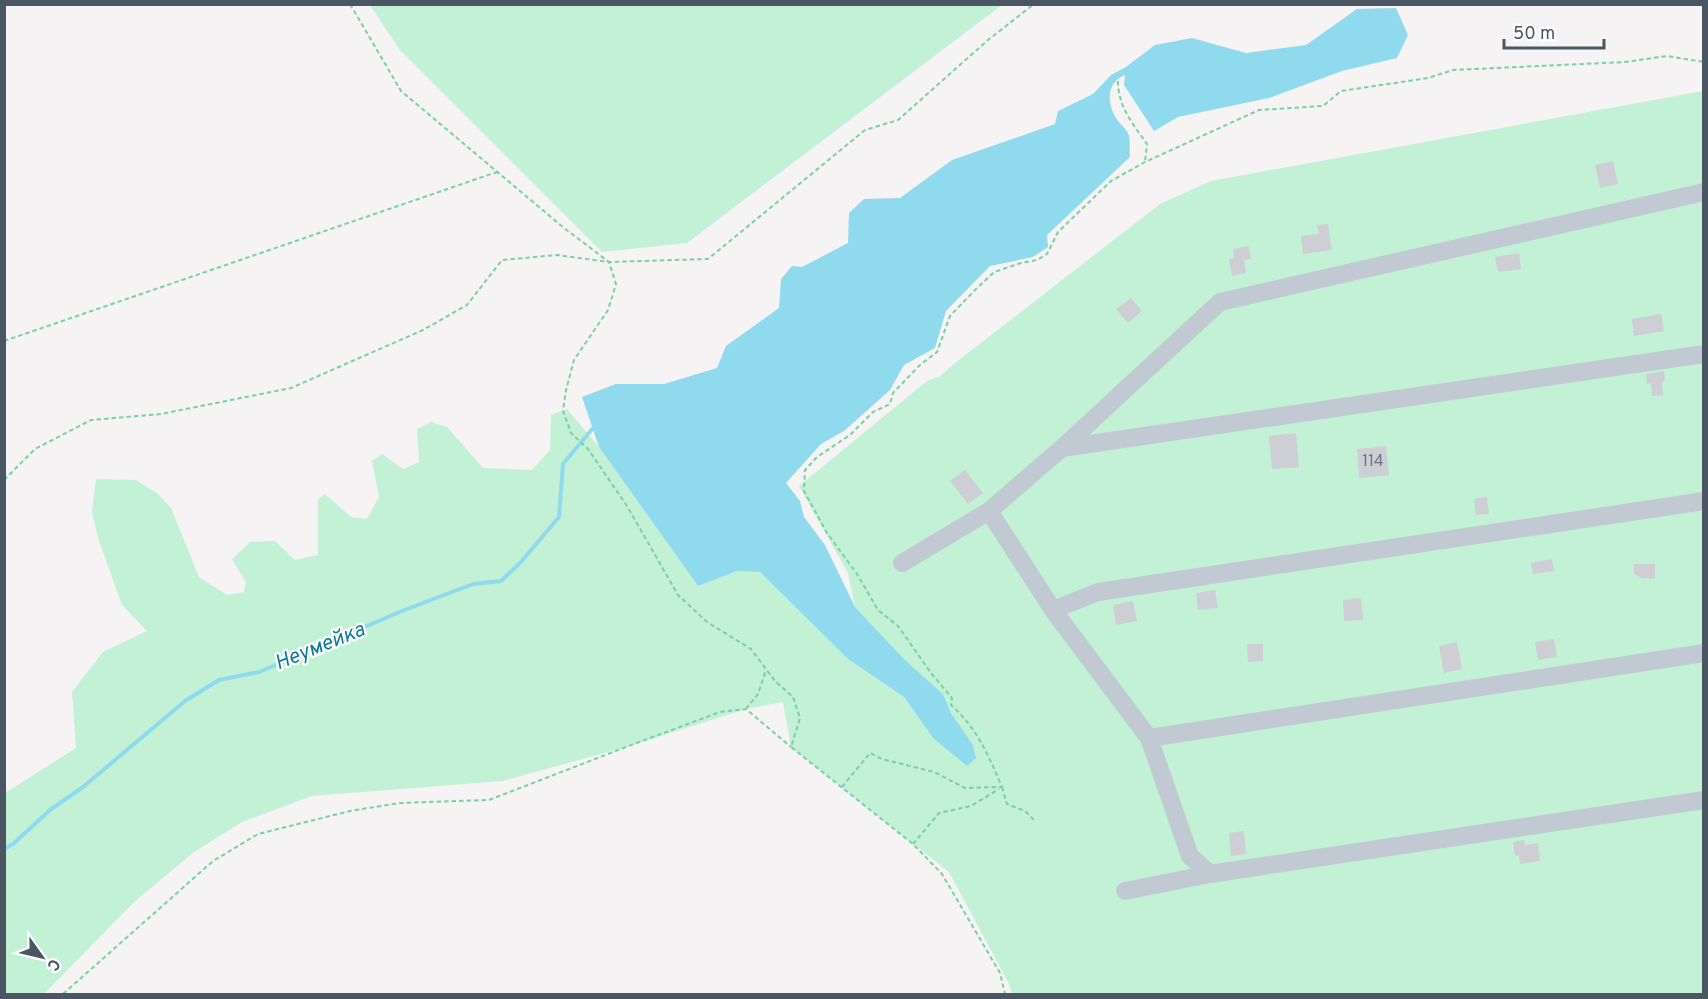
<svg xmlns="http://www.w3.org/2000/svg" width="1708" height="999" font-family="Overpass,sans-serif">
<rect width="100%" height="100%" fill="#f5f3f3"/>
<path fill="#c3f1d5" d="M370 5H1002L687 243 602 252 400 50Z
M1703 91V994H1012L1009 984 949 872 791 747 783 702 746 709 626 747 503 781 312 796 242 822 194 852 134 902 44 994H5V793L76 748 72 692 103 652 147 631 122 605 98 538 92 512 96 479 136 480 158 494 171 508 199 577 227 595 244 592 246 583 232 559 250 542 275 541 295 560 318 555V499L325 494 351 517 367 519 379 497 372 461 382 454 403 469 419 462 417 429 431 422 447 427 483 468 532 470 550 450 551 415 567 409 599 447 698 586 737 571 760 572 848 659 904 697 933 738 973 745 951 713 943 694 905 660 855 607 848 573 799 486 927 381 937 377H939L955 363 1160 204 1211 181Z"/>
<path fill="#90daee" d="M1396 8 1408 35 1397 58 1342 71 1269 98 1178 117 1154 131 1124 85 1125 75C1107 82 1106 102 1116 118 1119 124 1125 127 1128 133 1131 139 1129 150 1130 157L1047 235 1048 247 1033 257 990 266 946 311 935 348 904 365 890 390 844 431 821 444 786 483 800 501 804 517 825 545 855 607 905 660 943 694 951 713 973 745 976 758 967 766 933 738 904 697 848 659 760 572 737 571 698 586 599 447 582 397 616 384H664L717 368 726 346 779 308 781 279 792 266 802 267 848 243 849 213 864 199 900 198 952 160 1055 124 1058 111 1093 94 1111 75 1126 67 1155 45 1192 38 1246 53 1306 45 1357 9Z"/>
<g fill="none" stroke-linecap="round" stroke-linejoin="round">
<path stroke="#90daee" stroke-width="4" d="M4 849 13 844 50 810 83 787 185 701 219 680 259 672 402 611 473 584 501 581 521 562 559 517 563 464 593 428"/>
</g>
<path fill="#cdcfd5" d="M1613 161 1618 184 1600 188 1595 165Z
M1328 224 1332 250 1303 254 1301 236 1319 234 1317 225Z
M1249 246 1251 259 1244 260 1246 273 1232 276 1229 259 1234 258 1233 249Z
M1519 253 1521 269 1498 272 1495 257Z
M1131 298 1142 311 1128 323 1116 309Z
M1661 314 1664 331 1634 336 1632 319Z
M1664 371 1665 381 1662 382 1663 395 1652 396 1651 383 1647 384 1646 374Z
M1296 433 1299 467 1272 469 1269 436Z
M1386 446 1389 475 1359 478 1357 449Z
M965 470 983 493 968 504 950 481Z
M1487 497 1489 514 1476 515 1474 499Z
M1552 559 1554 571 1533 574 1531 563Z
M1634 564H1655V579L1642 578 1634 574Z
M1215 590 1218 608 1198 610 1196 593Z
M1361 598 1363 620 1344 621 1343 600Z
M1133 601 1137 621 1116 625 1113 605Z
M1554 639 1557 657 1538 660 1535 642Z
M1457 642 1462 669 1444 673 1439 646Z
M1247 644H1263V661L1248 662Z
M1244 831 1246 854 1231 856 1229 833Z
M1524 840 1525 845 1538 843 1540 861 1520 864 1519 855 1515 856 1513 842Z"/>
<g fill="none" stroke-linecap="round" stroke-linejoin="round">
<path stroke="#7ad0a6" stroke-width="2" stroke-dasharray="4.5 3" stroke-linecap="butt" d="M350 4 401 91 564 228 609 262 616 284 608 310 574 360 566 390 563 411 571 433 588 449 627 506 678 595 707 622 751 649 775 681 793 697 800 718 791 747 913 844 942 874 1000 973 1005 994
M1118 81C1118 107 1133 124 1147 144L1145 162
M4 341 497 172
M4 480 35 449 91 420 161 414 291 388 423 330 467 305 502 260 557 255 609 262 708 259 865 130 898 120 988 40 1034 4
M746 709 758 694 766 670
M842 787 870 753 882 759 934 772 965 788 1002 787C988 755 978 729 951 705L952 698 931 673 898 626 878 610 857 574 827 533 804 491 805 470 817 457 850 435 873 412 890 404 893 393 920 365 937 352 950 316 976 289 994 272 1021 263 1037 260 1047 254 1058 232 1111 181 1145 162 1259 110 1323 106 1341 91 1428 78 1453 70 1625 62 1667 56 1704 62
M1002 787 1007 804 1025 811 1035 821
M913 844 939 813 971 806 999 789
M63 994 213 861 258 834 350 811 400 803 489 800 626 747 720 712 746 709 791 747"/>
<path stroke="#c1cad2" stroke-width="18" d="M1704 192 1220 302 1062 448 989 511 1053 610 1149 738 1190 856 1210 874 1704 800
M1062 448 1704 354
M902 563 989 511
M1053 610 1098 592 1704 501
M1149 738 1704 653
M1125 891 1210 874"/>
</g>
<g text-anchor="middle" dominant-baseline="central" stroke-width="4.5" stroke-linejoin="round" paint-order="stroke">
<g font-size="16" fill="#6b747e">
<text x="1373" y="462">114</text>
</g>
<g font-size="21" font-style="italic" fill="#0c7c9b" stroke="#fff">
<text transform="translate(320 647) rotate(-22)">Неумейка</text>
</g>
</g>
<rect width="1708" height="999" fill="none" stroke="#4a5661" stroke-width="12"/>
<g transform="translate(42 957) rotate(124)" stroke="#ffffff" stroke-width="4.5" paint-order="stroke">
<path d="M0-4.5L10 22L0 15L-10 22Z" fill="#4a5661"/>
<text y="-9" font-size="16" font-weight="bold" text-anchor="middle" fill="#4a5661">С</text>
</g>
<path d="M1504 39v9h100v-9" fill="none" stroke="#4a5661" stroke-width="3"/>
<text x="1513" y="39" font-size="18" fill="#4a5661" stroke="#ffffff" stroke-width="4.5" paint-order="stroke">50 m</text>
</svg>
